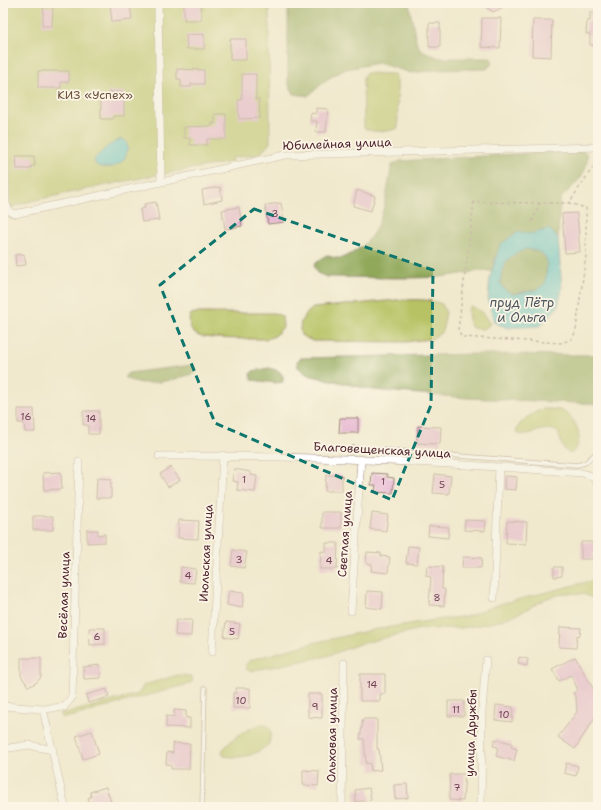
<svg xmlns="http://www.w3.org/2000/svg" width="601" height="810" font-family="'Shantell Sans',sans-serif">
<rect width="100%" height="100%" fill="#fcf5e5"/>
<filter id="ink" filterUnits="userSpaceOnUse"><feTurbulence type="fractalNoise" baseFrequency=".025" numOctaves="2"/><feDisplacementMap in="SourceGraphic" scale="8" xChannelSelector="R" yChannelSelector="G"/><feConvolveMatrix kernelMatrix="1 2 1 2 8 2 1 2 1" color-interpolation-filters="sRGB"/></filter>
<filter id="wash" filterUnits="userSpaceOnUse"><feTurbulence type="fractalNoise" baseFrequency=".012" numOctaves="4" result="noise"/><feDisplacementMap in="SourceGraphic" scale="16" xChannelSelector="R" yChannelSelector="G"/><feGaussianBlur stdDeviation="0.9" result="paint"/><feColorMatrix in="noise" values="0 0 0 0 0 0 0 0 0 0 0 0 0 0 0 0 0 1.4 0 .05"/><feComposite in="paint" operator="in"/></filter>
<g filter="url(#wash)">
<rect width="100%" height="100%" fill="#f0e9cd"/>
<path fill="#b6c264" stroke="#807048" d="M3 3H269L270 143 260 154 232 158V162C175 171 119 182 64 194 44 199 20 201 3 212Z
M367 73 394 74 397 80 398 128C389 132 372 133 364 128L363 76Z
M397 300C412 300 428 298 442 304L446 313 442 332 431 339 406 342 312 341 301 335C298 322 303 316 313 308Z
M470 306C481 310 484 314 490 324L484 329 472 328 469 323 468 310Z
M194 313H274L282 316 283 327 275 336 266 339C256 339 206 339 199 336 190 332 188 325 190 315Z
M543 409C548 409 554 409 559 410 577 415 587 442 571 454 560 450 562 441 558 432 543 424 532 437 518 434L516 430C523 418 531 414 543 409Z
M598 579V600L583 594 566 593 547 598 522 612 496 622 462 628 420 629 360 644 327 656 250 671 246 669V664L250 660 313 643 372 630 434 620 468 616 500 604Z
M178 675 191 676 193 681 189 684 74 716 63 718 60 714 63 712 67 713 138 694 144 685Z
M261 724 268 726 271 731 269 744C255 756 242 759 224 756L222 751C231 738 247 729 261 724Z"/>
<path fill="#90a85a" stroke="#6d6442" d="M288 3H409L416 40 420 49 439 58H491L493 63 487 69 437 70 411 73 378 63 346 69 329 78 308 96 294 94 288 83Z
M582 150 587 154C590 173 573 186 560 199L558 238 549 229 529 234 495 258 492 271C476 270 455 276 438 277 401 279 364 277 327 277L317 273 314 265 326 255C338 260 343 259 354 252 385 233 385 197 392 165L400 161Z
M526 248C551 252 548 261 545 283L537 290 513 294 505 290 500 282C503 261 507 257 526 248Z
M472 354 598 355V404L467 398 373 390 308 375 298 367 297 361 301 358Z
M192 365 196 369 195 373C176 379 142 390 124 377L128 373Z
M269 368 279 371 283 376V382L275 383 252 380 250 374 253 371Z"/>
<path fill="#51bfc6" stroke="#4e6f78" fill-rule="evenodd" d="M121 139 126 141C133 160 111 175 95 164L94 160C101 151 111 143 121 139Z
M549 229 558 238 562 289 558 307 540 326 507 328 494 322 488 299 490 277 500 245 518 231 529 234ZM526 249C551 252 548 261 545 283L537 290 513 294 505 290 500 282C503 261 507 257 526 249Z"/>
<g id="blocks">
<path fill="#e2aacf" d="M130 3 132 20 112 22 110 4Z
M480 3H511L493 12Z
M184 4H201V20H184Z
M44 6 53 7 52 26H42Z
M590 12H598V45H590V34H586L587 21H590Z
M482 18H501L500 48 481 47Z
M533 20H552L551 57 532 56Z
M429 23H440V47H429Z
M204 34V49H187L186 35Z
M230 39H246V60H230Z
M177 69 204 70V84H191V87H181V79H177Z
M38 71H69V82H61V88H38Z
M242 74H256V99H259L260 118 239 119 238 100H242Z
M108 92H124V116H113V119H101V98H108Z
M316 108 328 109 326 132H316L317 121H310L311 113 316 114Z
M215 114H226V139H207V145H190V138H184V127L212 126V123L215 124Z
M16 156H34L35 166H31V169H17Z
M220 187 222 200 204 204 202 190Z
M357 190 375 196 371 211 353 206Z
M156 202 159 220 142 222 140 209 145 208 144 204Z
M281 203 284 222 268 224 265 205Z
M239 207 242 226 225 229 222 210Z
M577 213 580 252 565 253 562 214Z
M24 254 26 265 16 266 15 255Z
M18 409H34L35 432H25L24 423H18Z
M83 411H99V434H88V425H83Z
M340 418H358V433H339Z
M418 426 441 427 440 444 417 443Z
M171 467 180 480 168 487 160 474Z
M234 469 251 472V475L257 476 255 492 237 490 238 482 232 481Z
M61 472 62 489 44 490 43 473Z
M372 473 387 474V477L394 478 393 493 375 492 376 485H371Z
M435 474 451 476 449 494 433 493Z
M326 475H342V491H325Z
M505 476 517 477 516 490 504 489Z
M97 478 111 479V498H96Z
M322 512H341V528H322Z
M372 513 388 515 386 531 370 529Z
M33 516H53V530H33Z
M179 520 199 521 198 539 178 538Z
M465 520 486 521 485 531 464 530Z
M507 521 527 522 526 544 506 543Z
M429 526 449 527 448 538 428 536Z
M87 530H98V535L105 534V542L87 543Z
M581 542H596V553H593V559H581Z
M326 543H338L337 569H320L321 551 326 552Z
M408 546 419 547 417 564 406 563Z
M233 550 247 552 244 568 231 566Z
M367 552 381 553V556L390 557 388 573 371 571 372 564 366 563Z
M463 557 482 558 481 568H462Z
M427 566 443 567 442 589H445L444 606 429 605 431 577 426 576Z
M181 567 196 569 194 583 180 582Z
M554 567H562V576L554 577Z
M229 591 244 593 242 608 227 605Z
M367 591 383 592 382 609 366 607Z
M176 620H192L191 636 175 635Z
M226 622 240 624 238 639 224 637Z
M560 627 581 628 580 636 577 635 576 648 559 647Z
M89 628H105V644L90 645Z
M519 657 528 659 527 666 518 664Z
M575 657 595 692 598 689V712L575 749 558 737 577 712 576 698 573 693 578 690 571 675 559 681 552 669Z
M21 658H41V677L37 682 32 685 28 686 21 676Z
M100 665 101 678 84 679 83 667Z
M360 674H385V694H380V701H360Z
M236 688H250V708H233V693H236Z
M107 689 109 697 88 703 86 695Z
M308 694H322V718L308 717Z
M448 701H464V716H448Z
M496 705 513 707 512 722 495 720Z
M174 710 186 711V718H190V728L166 727V716L174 717Z
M363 719H377V749H379L381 770 371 771 370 763 366 764 364 739H360Z
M92 731 99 754 83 759 76 736Z
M495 739 512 743 511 747 517 749 514 761 496 756 498 747 493 746Z
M173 743 190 744 189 769H171V765L166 764 167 752 173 753Z
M566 763 578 766 576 776 564 773Z
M303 770 319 771 318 786 303 785Z
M450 774H465L463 801 449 800Z
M407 784 408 798 395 799 394 785Z
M106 787 112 805 107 807 91 806 88 798 91 797 90 792Z
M369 788 371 800 356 802 355 790Z"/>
</g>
</g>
<g filter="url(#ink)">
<use href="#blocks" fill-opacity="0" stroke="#9d847c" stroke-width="1"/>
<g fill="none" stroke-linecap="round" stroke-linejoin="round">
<defs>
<path id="lane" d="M353 448 577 465 585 463 598 451
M597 577 598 579
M202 807 205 688"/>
<path id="street" d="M158 3 161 182
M3 56 6 204 10 212 15 214 285 155 598 147
M159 456C301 455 441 462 582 473L592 476 598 484
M494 598 499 467
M351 611 361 459
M212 652 223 455
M3 706 43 709 65 807
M43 709 64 707 72 697 79 462
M3 749 29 745 53 750
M342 807 344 663
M481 807 482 711 486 660"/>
</defs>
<use href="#lane" stroke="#9d847c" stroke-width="5"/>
<use href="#street" stroke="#9d847c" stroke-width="8"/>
<path stroke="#9d847c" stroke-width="1.5" stroke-dasharray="3 3" stroke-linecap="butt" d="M540 203 474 202 458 330 462 337 562 343 573 338 576 329 586 255V208L569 203
M532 222 540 203H569L595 164 598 154"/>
<use href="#lane" stroke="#fff" stroke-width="3.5"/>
<use href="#street" stroke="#fff" stroke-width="7"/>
</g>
</g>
<path d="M0 0H601V810H0ZM254 209 433 270 431 405 392 500 215 423 160 285Z" fill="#f0e9cd" fill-opacity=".55" fill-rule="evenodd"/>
<path fill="none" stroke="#0f766e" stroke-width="3" stroke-dasharray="8 5" stroke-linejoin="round" d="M254 209 433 270 431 405 392 500 215 423 160 285Z"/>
<g text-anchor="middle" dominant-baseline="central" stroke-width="3.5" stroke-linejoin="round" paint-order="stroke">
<g font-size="10" fill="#704254">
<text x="275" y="213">3</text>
<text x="26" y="416">16</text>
<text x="91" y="418">14</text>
<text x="244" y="479">1</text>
<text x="383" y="481">1</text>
<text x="442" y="484">5</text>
<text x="239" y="559">3</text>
<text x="329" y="560">4</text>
<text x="188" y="575">4</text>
<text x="437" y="597">8</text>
<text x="232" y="631">5</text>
<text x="97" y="636">6</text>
<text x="372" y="684">14</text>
<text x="241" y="700">10</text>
<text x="315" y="706">9</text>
<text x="456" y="709">11</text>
<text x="504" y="714">10</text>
<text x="457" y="787">7</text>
</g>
<g font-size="12" fill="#6a503c" stroke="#fcf5e5">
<text x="95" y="95">КИЗ «Успех»</text>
</g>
<g font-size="12" fill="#4a1f2b" stroke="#fcf5e5">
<text transform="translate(337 144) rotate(-2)">Юбилейная улица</text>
<text transform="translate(382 450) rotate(3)">Благовещенская улица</text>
<text transform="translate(345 534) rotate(-86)">Светлая улица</text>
<text transform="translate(206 553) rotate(-87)">Июльская улица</text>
<text transform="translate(64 595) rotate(-88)">Весёлая улица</text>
<text transform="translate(471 733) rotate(-88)">улица Дружбы</text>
<text transform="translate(332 735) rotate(-89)">Ольховая улица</text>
</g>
<g font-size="13" font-style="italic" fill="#4c5761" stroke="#fcf5e5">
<text x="522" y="302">пруд Пётр<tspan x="522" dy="15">и Ольга</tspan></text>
</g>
</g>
<rect width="601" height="810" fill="none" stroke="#fcf5e5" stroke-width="16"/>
</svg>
